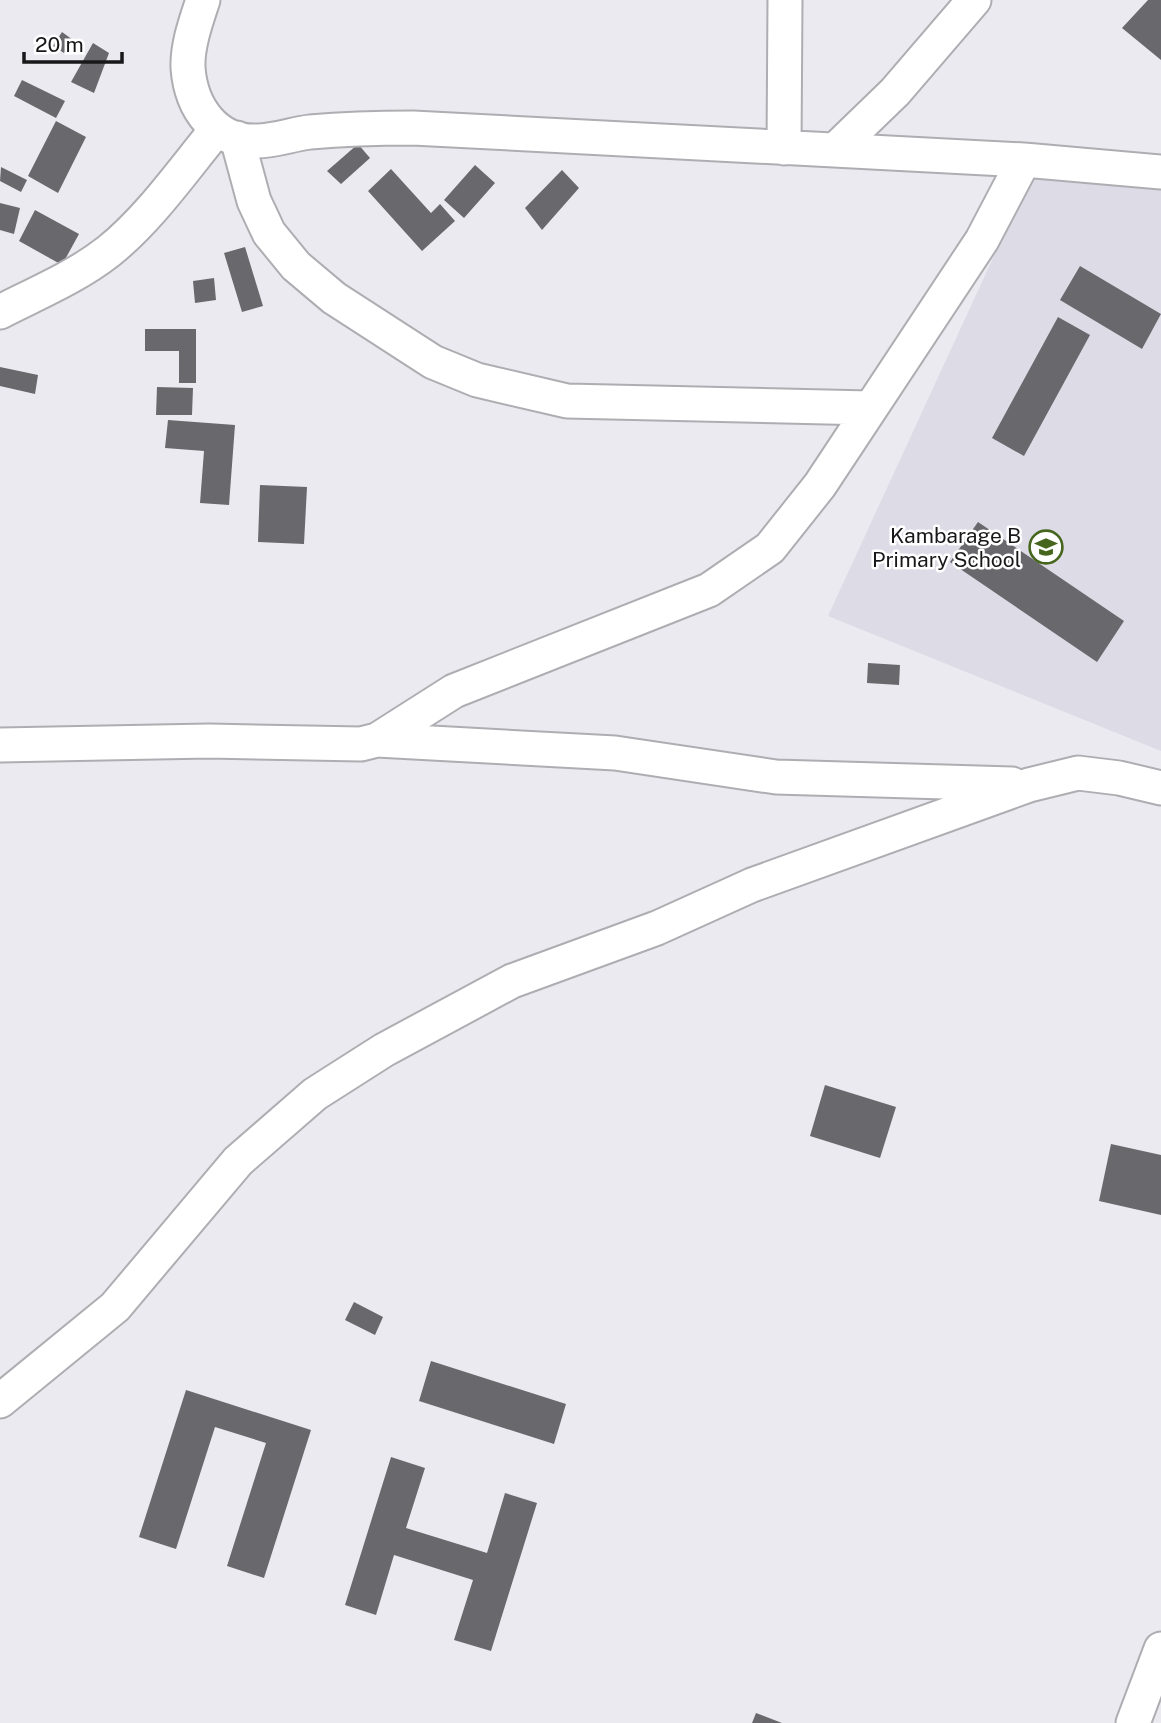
<svg xmlns="http://www.w3.org/2000/svg" width="1161" height="1723" font-family="'Public Sans',sans-serif">
<rect width="100%" height="100%" fill="#ebeaf0"/>
<path fill="#dddbe6" d="M1046 143 1161 187V751L828 616Z"/>
<path fill="#69686d" d="M1148 0H1161V60L1122 28Z
M62 32 73 40 64 53 53 46Z
M93 43 109 53 94 93 71 82Z
M22 80 65 101 56 118 14 96Z
M56 121 86 137 58 193 28 176Z
M358 144 370 158 341 184 327 171Z
M475 165 495 183 464 218 444 200Z
M1 167 27 180 21 192 0 181Z
M391 169 431 213 440 204 455 221 422 251 368 191Z
M562 170 579 188 542 230 525 208Z
M0 203 20 208 14 234 0 230Z
M35 210 79 234 62 265 19 241Z
M245 247 263 306 242 312 224 253Z
M1080 266 1161 314 1142 349 1060 300Z
M214 278 216 300 195 303 193 281Z
M1058 317 1090 335 1024 456 992 438Z
M145 329H196V383H179V351H145Z
M0 367 38 375 35 394 0 386Z
M157 387 193 388 192 415H156Z
M168 420 235 425 229 505 200 503 204 451 165 448Z
M260 485 307 487 304 544 258 542Z
M978 522 1124 621 1097 662 950 562Z
M868 663 900 665 899 685 867 683Z
M825 1085 896 1107 880 1158 810 1136Z
M1111 1144 1161 1155V1215L1099 1201Z
M354 1302 383 1317 375 1335 345 1320Z
M431 1361 566 1404 554 1444 419 1401Z
M186 1390 311 1430 264 1578 227 1566 266 1443 215 1427 176 1549 139 1537Z
M391 1457 425 1468 406 1528 487 1553 505 1493 537 1503 491 1651 454 1640 473 1580 394 1555 376 1615 345 1605Z
M756 1713 782 1723H752Z"/>
<g fill="none" stroke-linecap="round" stroke-linejoin="round">
<defs>
<path id="minor" d="M203 0C196 21 187 46 188 68 191 108 216 143 257 141 275 141 293 134 310 132 344 129 378 128 413 128L1024 160 1161 172
M237 138 254 201 269 233 296 266 334 298 433 362 477 380 567 401 870 408
M784 148 785 0
M835 150 895 92 974 0
M0 312C37 293 76 277 109 251 150 218 183 170 217 129
M377 740 615 753 776 777 1012 784
M0 745 209 741 361 744 377 740 454 691 709 590 770 548 820 485 982 240 1024 160
M0 1401 115 1307 238 1161 315 1094 384 1050 512 981 657 928 752 885 1029 785 1078 773 1119 778 1161 788
M1133 1723 1161 1649"/>
</defs>
<use href="#minor" stroke="#aeadb2" stroke-width="37"/>
<use href="#minor" stroke="#fff" stroke-width="33"/>
</g>
<defs>
<symbol id="school-ring" viewBox="-11 -11 22 22"><circle r="9.5" fill="#fff" stroke="#45661c" stroke-width="1.5"/><path d="M0-5L7-2L0 1L-7-2ZM-4 1L0 2.5L4 1V4Q0 6-4 4Z" fill="#45661c"/></symbol>
</defs>
<g fill-rule="evenodd">
<use href="#school-ring" x="1027" y="528" width="38" height="38"/>
</g>
<g text-anchor="middle" dominant-baseline="central" stroke-width="5" stroke-linejoin="round" paint-order="stroke">
<g font-size="21" fill="#18181a" stroke="#fff" text-anchor="end">
<text x="1021" y="535">Kambarage B<tspan x="1021" dy="24">Primary School</tspan></text>
</g>
</g>
<path d="M24 52v10h98v-10" fill="none" stroke="#18181a" stroke-width="3.5"/>
<text x="35" y="52" font-size="21" fill="#18181a" stroke="#ffffff" stroke-width="5" paint-order="stroke">20 m</text>
</svg>
